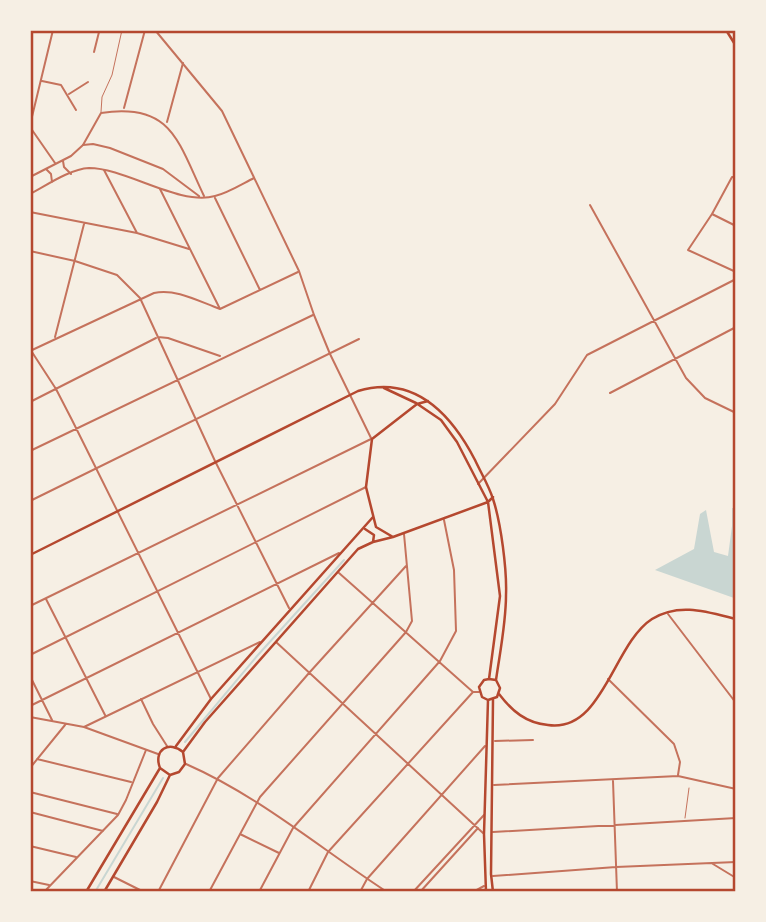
<svg xmlns="http://www.w3.org/2000/svg" width="766" height="922" font-family="Montserrat,sans-serif">
<rect width="100%" height="100%" fill="#f6efe4"/>
<path fill="#c9d6d2" d="M732 508H736V594L734 598 655 570 694 549 700 514 706 510 714 552 728 556 732 526Z"/>
<g fill="none" stroke-linecap="round" stroke-linejoin="round">
<path stroke="#c9d6d2" stroke-width="2" d="M185 742 257 656 344 560
M95 892 163 778"/>
<path stroke="#c5725c" stroke-width="1" d="M101 112 102 97 112 75 122 30
M685 818 689 788"/>
<path stroke="#c5725c" stroke-width="2" d="M86 30 99 32 94 52
M42 81 61 85 76 110
M69 94 88 82
M124 108 145 30
M167 122 183 63
M30 125 53 30
M30 127 55 163
M83 145 101 113C172 102 178 142 204 196
M104 170 137 233
M736 177H732L712 214 688 250 736 272
M160 189 220 309
M215 198 260 290
M590 205 686 378 705 398 736 413
M30 212 137 233 189 249
M712 214 736 226
M30 251 75 261 117 275 140 298 215 461 289 608
M30 262 32 253
M55 337 84 224
M158 337 168 338 220 356
M30 349 56 389 72 420 211 699
M30 351 154 293C176 288 200 302 220 309L298 272
M610 393 736 327
M30 402 156 338
M30 451 313 315
M478 484 555 404 587 355 736 279
M30 501 359 339
M339 573 473 692H479
M46 599 105 715
M30 606 371 439
M668 614 736 703
M276 642 483 833
M30 655 366 487
M30 676 52 720
M608 679 674 744 680 762 678 775
M141 699 153 724 167 746
M30 706 339 553
M30 717 84 727 158 754
M84 727 260 642
M495 741 533 740
M37 759 131 782
M30 768 65 725
M613 781 617 892
M494 785 678 776 736 789
M30 792 117 814
M30 812 103 831
M493 832 736 818
M240 834 279 853
M30 846 76 857
M713 864 736 878
M493 876 616 867 736 862
M114 877 144 892
M30 881 49 885
M44 892 118 815 126 800 146 750
M158 892 218 778 309 673 406 566
M209 892 260 797 406 632 412 621 404 534
M259 892 293 828 440 661 456 631 454 570 444 520
M308 892 328 852 473 692
M360 892 367 879 485 746
M413 892 484 815
M420 892 478 828
M473 892 484 886"/>
<path stroke="#c5725c" stroke-width="2" d="M155 30 222 111 299 271 314 315 330 354 371 438
M63 161 64 167 71 174
M46 169 51 174 52 182
M30 177 71 156 83 145 93 144 110 148 163 169 199 196
M30 194C47 185 70 169 89 168 126 168 179 206 215 196 228 193 242 184 254 178
M186 764C259 796 321 849 387 892"/>
<path stroke="#b5482f" stroke-width="2.5" d="M384 388 416 403 441 420 457 442 488 502 500 596 489 679
M365 529 374 535 373 542
M393 537 376 527 366 487 372 439 417 404 428 401
M30 555 358 391C415 374 451 414 475 460 481 473 489 486 493 499 501 523 507 570 506 595 506 623 500 652 496 680
M499 694C512 711 526 723 548 725 603 733 613 644 652 619 679 602 708 612 736 619
M488 700 497 697 500 688 496 680 489 679
M488 700 482 697 479 687 484 680 489 679
M493 700 491 874 493 892
M176 746 211 699 373 517
M183 752 205 722 358 549 373 542 393 537 488 502 493 497
M86 892 160 768
M104 892 157 802 170 775 179 772 185 764 183 752C169 740 153 750 160 768L170 775
M486 892 484 834 488 700"/>
<path stroke="#b5482f" stroke-width="2.5" d="M726 30 736 46"/>
</g>
<rect width="766" height="922" fill="none" stroke="#f6efe4" stroke-width="63"/>
<rect x="32" y="32" width="702" height="858" fill="none" stroke="#b5482f" stroke-width="2.5"/>
</svg>
